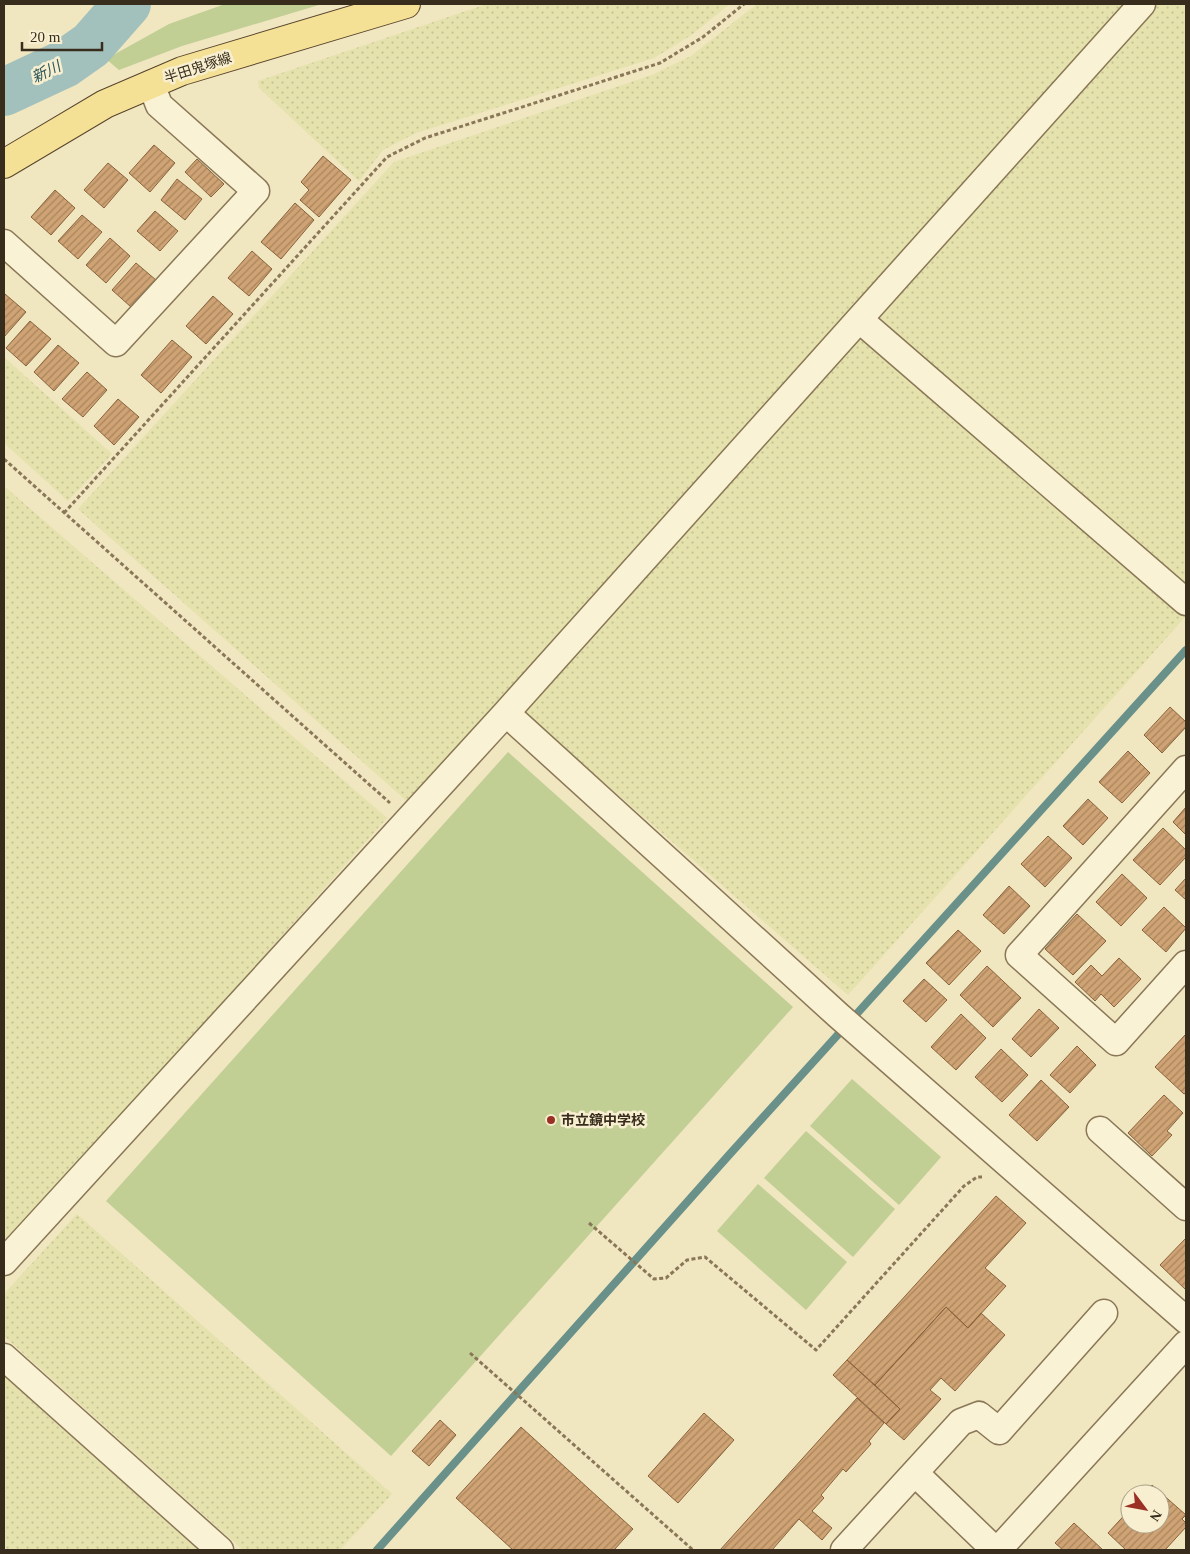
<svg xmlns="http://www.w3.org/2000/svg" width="1190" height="1554" font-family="'Times New Roman','Noto Sans JP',serif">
<defs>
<pattern id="farmland-dots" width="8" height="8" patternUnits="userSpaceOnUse" patternTransform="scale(1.25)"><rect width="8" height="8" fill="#e5e2ad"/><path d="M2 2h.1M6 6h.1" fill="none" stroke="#c5c294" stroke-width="1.8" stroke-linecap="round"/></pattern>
<pattern id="building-hatch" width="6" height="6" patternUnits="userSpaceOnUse" patternTransform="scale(1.25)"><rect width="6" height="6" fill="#cfa374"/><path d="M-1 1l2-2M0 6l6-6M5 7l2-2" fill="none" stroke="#a9855e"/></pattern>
</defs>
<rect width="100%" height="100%" fill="#f0e6c0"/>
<path fill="url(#farmland-dots)" d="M487 4H730L690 36 654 58 416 133 383 150 359 181 259 88 258 81Z
M757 4H1129L409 803 78 509 394 162 652 75 691 56Z
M1153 4H1186V598L875 318Z
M865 332 1186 616 848 995 521 710Z
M4 357 112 454 68 501 4 443Z
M4 486 387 818 4 1248Z
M77 1214 392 1494 340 1550H243L4 1336V1294Z
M4 1376 198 1550H4Z"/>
<path fill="#c1ce94" d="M225 4H322L182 46 119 70 106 59 169 24Z
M508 752 793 1007 391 1456 106 1201Z
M852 1079 941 1157 899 1205 810 1126Z
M806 1131 895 1209 853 1257 764 1178Z
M758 1184 847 1262 806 1310 717 1231Z"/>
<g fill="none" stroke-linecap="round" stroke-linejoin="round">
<path stroke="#6a908a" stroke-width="8" d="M377 1550 729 1155 1186 650"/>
<path stroke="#a3c1bc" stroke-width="48" d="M4 92 64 64 91 45 127 4"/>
</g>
<path fill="url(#building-hatch)" stroke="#89623c" d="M154 145 175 163 150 192 129 173Z
M323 156 351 180 319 217 300 200 309 190 301 182Z
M197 159 224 184 211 197 185 172Z
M108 163 128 180 104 208 84 190Z
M177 179 202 199 185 220 161 200Z
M55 190 75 208 51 235 31 217Z
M295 203 314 220 281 259 261 242Z
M155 211 178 231 160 251 137 231Z
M82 215 102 232 78 259 58 241Z
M110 238 130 256 106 283 86 265Z
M252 251 272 269 249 296 228 278Z
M136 263 156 280 131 307 112 290Z
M5 294 26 312 4 337V295Z
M213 296 233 314 206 344 186 326Z
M30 321 51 339 26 366 6 348Z
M172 340 192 357 161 393 141 375Z
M58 345 79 363 54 391 34 372Z
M87 372 107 390 83 417 62 399Z
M118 399 139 417 114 445 94 426Z
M1170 707 1186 722V727L1162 753 1144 735Z
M1128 751 1150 773 1122 803 1099 782Z
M1088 799 1108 818 1083 845 1063 826Z
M1186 807V835L1173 822Z
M1163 828 1186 850V857L1160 885 1133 860Z
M1048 836 1072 858 1045 887 1021 864Z
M1122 874 1147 898 1121 926 1096 902Z
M1186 878V900L1175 890Z
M1009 886 1030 906 1004 934 983 915Z
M1164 907 1186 928 1166 952 1142 930Z
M1077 914 1106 941 1073 975 1045 949Z
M958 930 981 951 949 985 926 963Z
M1119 958 1141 979 1114 1007 1101 994 1095 1001 1075 982 1091 965 1102 976Z
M987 966 1021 998 993 1027 960 995Z
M924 979 947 1000 926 1022 903 1001Z
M1039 1009 1059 1028 1031 1057 1012 1039Z
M961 1014 986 1038 956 1070 931 1047Z
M1186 1034V1093L1184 1094 1155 1067Z
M1077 1046 1096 1065 1070 1093 1050 1075Z
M1001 1049 1028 1075 1002 1102 975 1077Z
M1041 1080 1069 1107 1037 1141 1009 1115Z
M1164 1095 1183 1113 1167 1131 1172 1135 1152 1156 1128 1133Z
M996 1196 1026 1223 985 1268 1006 1286 968 1328 946 1307 875 1385 847 1360Z
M1186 1238V1290L1160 1265Z
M946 1307 968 1328 981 1313 1005 1335 955 1391 941 1378 930 1390 941 1399 904 1440 886 1424 900 1409 875 1385Z
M847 1360 900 1409 886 1424 833 1375Z
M857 1398 884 1423 869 1441 871 1444 846 1472 843 1469 821 1495 824 1498 812 1511 832 1528 822 1540 799 1519 772 1550H720Z
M704 1413 734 1440 678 1503 648 1476Z
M440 1420 456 1435 429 1466 412 1451Z
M521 1427 633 1529 614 1550H513L456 1498Z
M1152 1485 1186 1515 1182 1519 1186 1523V1527L1165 1550H1126L1108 1533 1130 1509V1524H1160V1494H1144Z
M1074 1523 1103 1550H1063L1055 1543Z"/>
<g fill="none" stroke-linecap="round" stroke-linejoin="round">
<defs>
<path id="minor" d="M4 243 116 343 256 191 159 105 151 84
M860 320 1186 602
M506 713 839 1016 1186 1320
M1186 769 1019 955 1116 1042 1186 964
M1100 1130 1186 1207
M4 1262 506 713 1142 4
M4 1357 220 1550
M915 1473 995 1550
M844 1550 961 1422 979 1415 999 1431 1104 1313
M998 1550 1186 1344"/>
<path id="major" d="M4 164 105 104 182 71 406 4"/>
</defs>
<use href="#minor" stroke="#897757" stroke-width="29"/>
<use href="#major" stroke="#57442c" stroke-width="30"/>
<path stroke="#897757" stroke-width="3" stroke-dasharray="4 2.5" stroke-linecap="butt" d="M4 459 390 803
M64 513 387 157 425 138 660 63 703 37 744 4
M589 1223 654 1279 666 1278 687 1260 705 1257 816 1350 964 1186 977 1177H982
M470 1353 693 1550"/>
<use href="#minor" stroke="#faf2d4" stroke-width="26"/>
<use href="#major" stroke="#f5e196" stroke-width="28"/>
</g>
<circle fill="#9b3025" stroke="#f7efd0" stroke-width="2" cx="551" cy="1120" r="5"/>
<g text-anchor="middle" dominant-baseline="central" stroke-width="5" stroke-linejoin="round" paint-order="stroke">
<g font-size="14" fill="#382d1c" stroke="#f7efd0">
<text transform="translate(198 68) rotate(-18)">半田鬼塚線</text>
</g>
<g font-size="14" font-weight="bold" fill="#382d1c" stroke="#f7efd0" text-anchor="start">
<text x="561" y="1120">市立鏡中学校</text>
</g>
<g font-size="15" font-style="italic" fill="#2b5759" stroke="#f7efd0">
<text transform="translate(46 72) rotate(-26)">新川</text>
</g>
</g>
<rect width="1190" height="1554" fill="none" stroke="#382d1c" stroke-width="10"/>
<g transform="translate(1145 1509) rotate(122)"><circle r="24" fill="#f7efd0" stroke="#aba188"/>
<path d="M0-4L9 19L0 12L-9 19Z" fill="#9b3025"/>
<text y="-8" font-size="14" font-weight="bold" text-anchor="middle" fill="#382d1c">N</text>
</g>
<path d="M22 42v8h80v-8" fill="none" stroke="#382d1c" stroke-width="2.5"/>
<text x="30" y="42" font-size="15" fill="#382d1c" stroke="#f7efd0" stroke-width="4" paint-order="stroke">20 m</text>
</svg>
